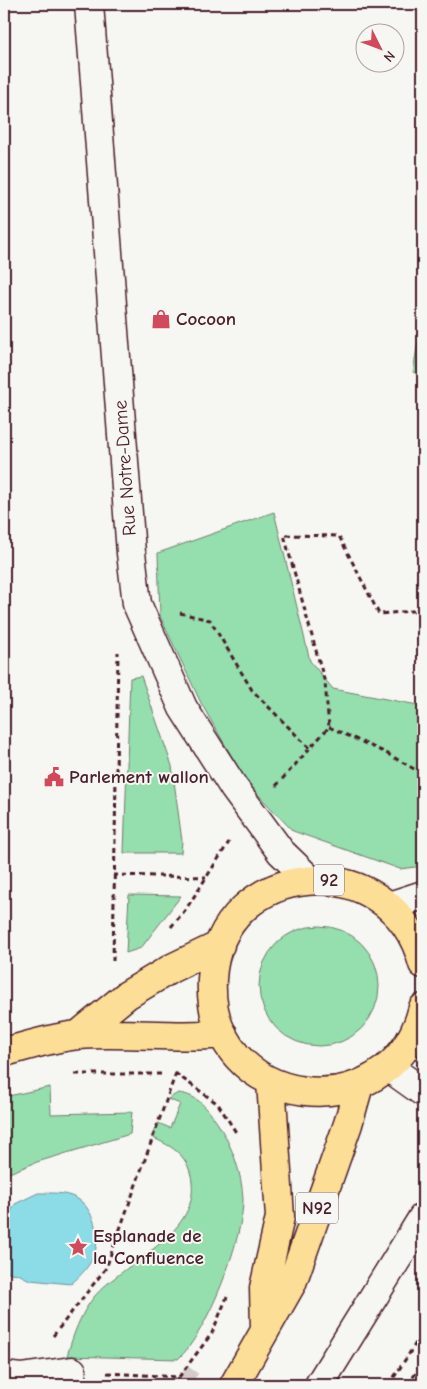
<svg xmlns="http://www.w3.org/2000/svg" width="427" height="1389" font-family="'Comic Neue',sans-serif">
<rect width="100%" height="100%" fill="#f6f6f2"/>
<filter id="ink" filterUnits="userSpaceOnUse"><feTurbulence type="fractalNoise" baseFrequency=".02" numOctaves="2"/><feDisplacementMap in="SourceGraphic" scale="10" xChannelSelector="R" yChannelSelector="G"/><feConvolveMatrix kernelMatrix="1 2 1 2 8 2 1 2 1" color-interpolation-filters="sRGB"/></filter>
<g filter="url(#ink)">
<path fill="#95deae" stroke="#707e6c" d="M423 311V377L413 372Z
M274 512 310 661 333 689 423 706V866L400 869 293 831 263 800 244 778 201 703 160 616 158 553Z
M141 676 172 766 182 841 181 853H124L130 678Z
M129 895 181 896 141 948 126 953Z
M259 986a60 60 0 1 1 120 0a60 60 0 1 1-120 0Z
M50 1087 51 1114 132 1112 130 1134 37 1162 4 1175V1097Z
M178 1093C198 1095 207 1108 218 1124 232 1146 242 1173 243 1199 244 1237 207 1334 178 1359L67 1356C73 1336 80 1314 94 1297 123 1262 198 1236 192 1182 189 1156 174 1147 151 1137L158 1123 170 1128 180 1104 168 1099Z"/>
<path fill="#8bdce6" stroke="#71909b" d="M38 1193C51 1193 64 1192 76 1198 85 1203 89 1210 93 1219 103 1247 93 1265 71 1284L30 1280 18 1274 4 1272V1225L15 1204Z"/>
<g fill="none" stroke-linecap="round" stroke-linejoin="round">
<path stroke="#d4cbca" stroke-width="28" stroke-dasharray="28 14" stroke-linecap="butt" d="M179 1377 190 1385"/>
<defs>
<path id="pedestrian" d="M4 1376 20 1378 72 1371"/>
<path id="minor" d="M89 4 131 553 137 604 183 708 234 788 281 852 310 880
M319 1385 423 1217"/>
<path id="tertiary" d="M388 1067 423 1092"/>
<path id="secondary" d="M389 906 423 895"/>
<path id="primary" d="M423 964C392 843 219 858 212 979 205 1110 391 1136 423 1008
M78 1035 127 995 172 968 220 945
M4 1052C28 1046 54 1037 79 1035 127 1031 175 1039 223 1034
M265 1328 264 1288 280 1217 271 1082
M234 1385 292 1283 348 1124 359 1085"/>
</defs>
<use href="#pedestrian" stroke="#4a1f2b" stroke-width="31"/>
<use href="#minor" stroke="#4a1f2b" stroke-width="31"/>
<use href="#tertiary" stroke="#4a1f2b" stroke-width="31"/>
<use href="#secondary" stroke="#4a1f2b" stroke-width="31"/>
<use href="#primary" stroke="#4a1f2b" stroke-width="31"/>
<path stroke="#4a1f2b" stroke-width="3" stroke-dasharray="5 4" stroke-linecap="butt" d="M180 613 210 620 252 690 309 748
M329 727 386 753 423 774
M276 786 329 727 325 683 284 535 339 536 379 614 423 610
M113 875 206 877
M171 927 186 909 229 842
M113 961 118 652
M175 1073 218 1104 237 1134
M75 1074H162
M53 1336 106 1268 176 1073
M107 1373 179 1377 212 1333 227 1297
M389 1385 423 1332
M408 1385 423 1362"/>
<use href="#pedestrian" stroke="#f6f6f2" stroke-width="28"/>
<use href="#minor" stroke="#f6f6f2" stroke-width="28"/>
<use href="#tertiary" stroke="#f6f6f2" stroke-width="28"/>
<use href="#secondary" stroke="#f6f6f2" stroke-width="28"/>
<use href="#primary" stroke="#fcde96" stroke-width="28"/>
</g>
</g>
<defs>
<symbol id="shop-bare" viewBox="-9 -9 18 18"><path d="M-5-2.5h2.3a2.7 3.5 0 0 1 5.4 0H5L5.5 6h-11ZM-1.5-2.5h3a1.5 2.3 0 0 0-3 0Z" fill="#d1495b" stroke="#f6f6f2" stroke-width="2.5" paint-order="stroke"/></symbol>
<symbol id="civic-bare" viewBox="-9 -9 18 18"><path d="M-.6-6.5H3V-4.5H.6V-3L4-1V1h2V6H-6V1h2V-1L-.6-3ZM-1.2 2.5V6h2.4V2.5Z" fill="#d1495b" stroke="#f6f6f2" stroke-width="2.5" paint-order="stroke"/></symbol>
<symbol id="sight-bare" viewBox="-9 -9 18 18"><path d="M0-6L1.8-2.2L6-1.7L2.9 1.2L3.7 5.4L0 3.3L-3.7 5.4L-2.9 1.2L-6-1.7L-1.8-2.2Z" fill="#d1495b" stroke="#f6f6f2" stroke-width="2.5" paint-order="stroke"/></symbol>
</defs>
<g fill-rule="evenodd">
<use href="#shop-bare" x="147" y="305" width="28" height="28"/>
<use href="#civic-bare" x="40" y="763" width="28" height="28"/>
<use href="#sight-bare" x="64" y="1233" width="28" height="28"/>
</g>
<g text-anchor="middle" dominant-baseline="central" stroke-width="4" stroke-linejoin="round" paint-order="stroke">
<g fill="#f6f6f2" stroke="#7e6067" stroke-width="1">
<rect x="314" y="864.5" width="30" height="31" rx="4"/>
<rect x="296" y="1192.5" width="42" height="31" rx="4"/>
</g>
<g font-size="18" font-weight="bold" fill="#4a1f2b">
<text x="329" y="880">92</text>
<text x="317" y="1208">N92</text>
</g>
<g font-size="19" font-weight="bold" fill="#4a1f2b" stroke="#f6f6f2" text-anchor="start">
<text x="176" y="319">Cocoon</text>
<text x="69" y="777">Parlement wallon</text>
<text x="93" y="1236">Esplanade de<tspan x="93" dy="22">la Confluence</tspan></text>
</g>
<g font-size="19" fill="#4a1f2b" stroke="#f6f6f2">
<text transform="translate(125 468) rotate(-94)">Rue Notre-Dame</text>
</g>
</g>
<rect width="427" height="1389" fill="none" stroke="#f6f6f2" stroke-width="20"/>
<rect x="10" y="10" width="407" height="1369" fill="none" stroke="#4a1f2b" stroke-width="2" filter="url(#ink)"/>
<g transform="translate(380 48) rotate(132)"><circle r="24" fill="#f6f6f2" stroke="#b1a0a2"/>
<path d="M0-4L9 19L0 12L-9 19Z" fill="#d1495b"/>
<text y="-8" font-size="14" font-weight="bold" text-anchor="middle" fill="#4a1f2b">N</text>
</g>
</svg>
